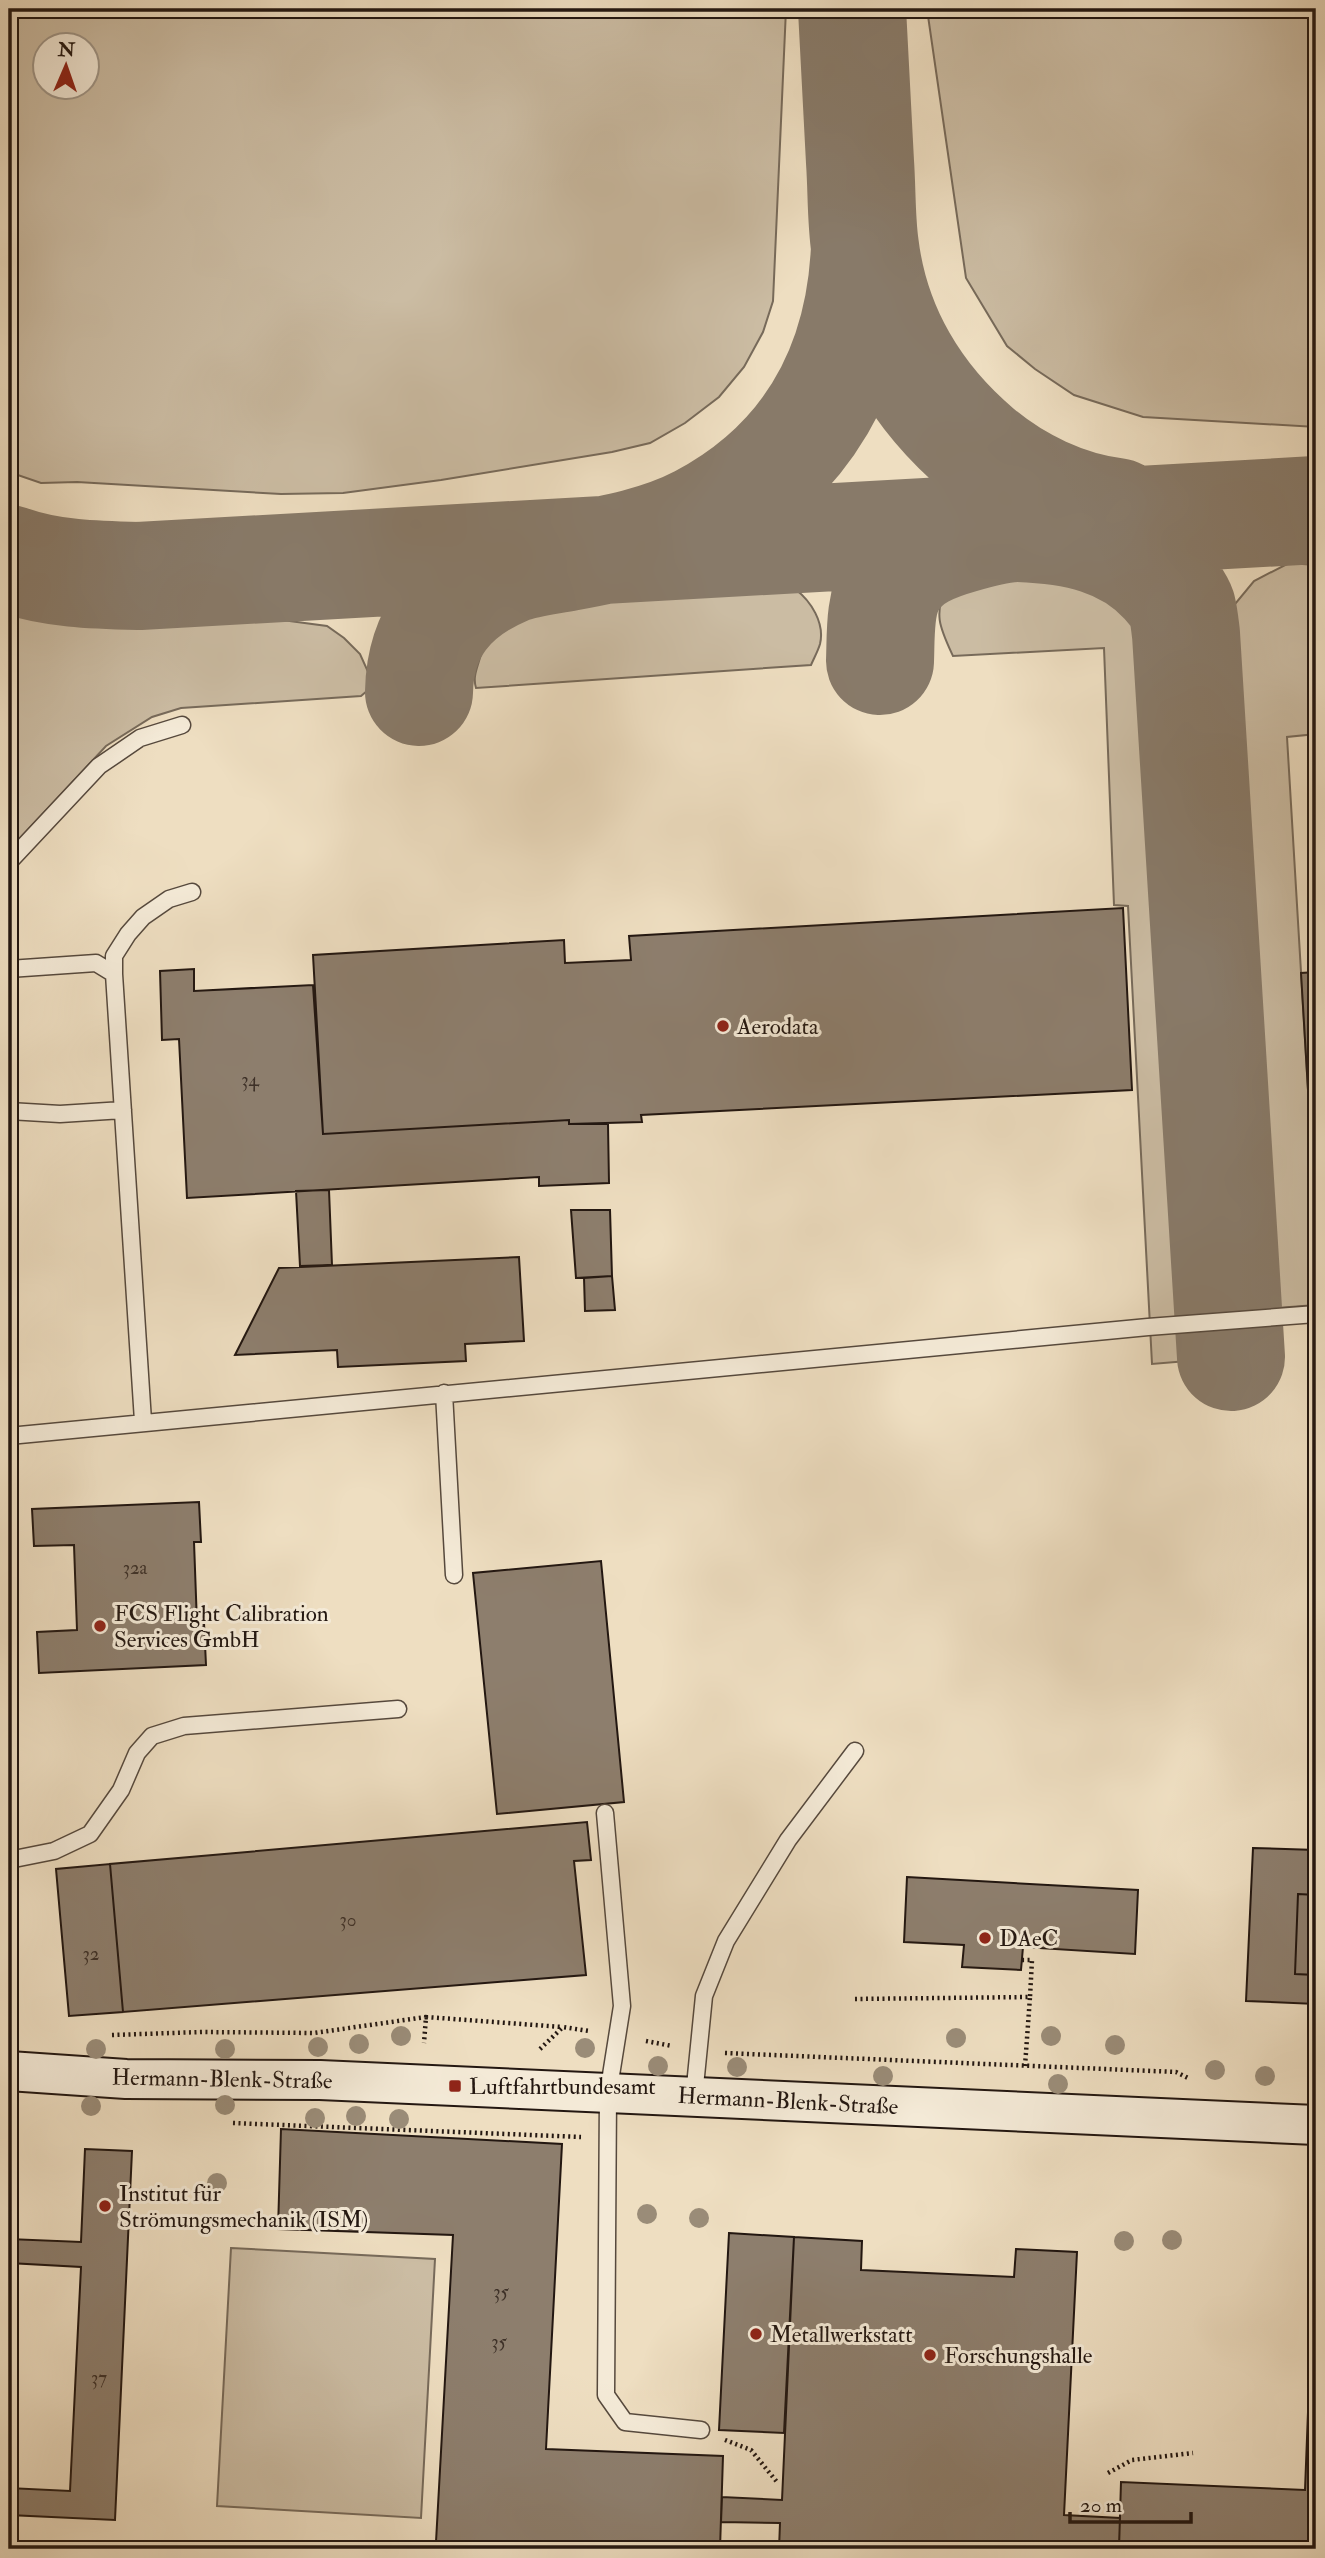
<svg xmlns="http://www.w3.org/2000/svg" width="1325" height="2558" font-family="'IM FELL Double Pica',serif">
<rect width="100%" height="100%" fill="#eedec1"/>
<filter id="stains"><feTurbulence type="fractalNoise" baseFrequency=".00286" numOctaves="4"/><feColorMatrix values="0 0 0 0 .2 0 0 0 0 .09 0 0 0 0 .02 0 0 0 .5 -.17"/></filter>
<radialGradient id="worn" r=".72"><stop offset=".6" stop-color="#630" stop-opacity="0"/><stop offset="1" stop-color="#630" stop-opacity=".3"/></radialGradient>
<path fill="#cbbca3" stroke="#776a5a" stroke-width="2" fill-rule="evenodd" d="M9 9H786L773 301 763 332 744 367 719 397 685 423 650 443 612 452 441 480 343 493 281 494 77 482 41 483 9 472ZM46 46H88V88H46Z
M927 9H1316V427L1143 417 1074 395 1035 369 1007 346 966 278Z
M1289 563 1316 565V734L1287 737 1315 1207 1316 1305 1262 1309 1221 675V635L1235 604 1254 581Z
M1054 577C1086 578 1130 579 1147 613 1154 625 1156 663 1159 678L1199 1360 1152 1364 1128 906 1114 905 1104 648 953 656C940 628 933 615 947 584L965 581Z
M795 589C811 601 825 623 820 644 818 651 814 658 811 665L476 688C473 678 476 671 479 661 490 618 519 611 559 603Z
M9 613 45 621 115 628 282 620 327 626 344 638 360 654 374 685 361 696 181 708 152 717 106 746 9 850Z
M231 2248 435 2259 421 2518 217 2506Z"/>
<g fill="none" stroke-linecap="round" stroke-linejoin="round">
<path stroke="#887a69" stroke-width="108" d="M852 9C855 60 857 111 860 162 862 190 861 219 865 247 875 328 917 398 979 450 1017 482 1067 506 1117 512
M9 559C51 574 95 575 139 576L1316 510
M880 661C881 636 879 605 892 583 907 557 934 547 962 539 979 534 1001 528 1019 528 1073 530 1126 540 1164 582 1170 589 1179 599 1182 608 1184 616 1185 626 1186 634L1231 1357
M419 692C420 632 452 594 506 571 525 563 548 561 568 557 613 549 660 540 700 519 808 462 860 366 865 247"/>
</g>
<path fill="#8d7e6d" stroke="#231711" stroke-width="2" d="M1123 908 1132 1090 641 1115 642 1122 569 1124V1120L323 1134 313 955 564 940 565 963 631 960 629 936Z
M194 969V991L313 985 323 1134 569 1120V1124H608L609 1183 539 1186V1177L187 1198 179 1039 162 1040 160 971Z
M1316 972V1207H1315L1301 973Z
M329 1190 332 1265 300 1266 296 1191Z
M571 1210H610L612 1276 576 1278Z
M519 1257 524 1341 465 1344 466 1361 338 1367 337 1350 235 1355 279 1268Z
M612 1276 615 1310 585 1311 584 1278Z
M199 1502 201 1542H194L197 1624 204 1623 206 1665 39 1673 37 1632 77 1630 74 1545 34 1546 32 1509Z
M601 1561 624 1802 497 1814 473 1573Z
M587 1822 591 1860 574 1861 586 1975 123 2012 110 1864Z
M1253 1848 1316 1850V1895L1298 1894 1295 1974 1316 1975V2004L1246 2001Z
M110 1864 123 2012 69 2016 56 1869Z
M907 1877 1138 1890 1135 1954 1023 1947 1021 1970 962 1967 964 1945 904 1942Z
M1298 1894 1316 1895V1975L1295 1974Z
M281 2129 562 2144 546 2449 723 2456 720 2549 436 2542 453 2235 278 2229Z
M85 2149 132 2151 115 2520 9 2515V2488L70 2491 81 2267 9 2263V2239L81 2242Z
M1316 2204V2549H1119L1121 2482 1305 2490Z
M729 2233 794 2237 784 2433 719 2430Z
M794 2237 862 2241 861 2270 1014 2277 1016 2249 1077 2252 1064 2515 1120 2518 1119 2545 1063 2543 1062 2549H779L780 2523 721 2522 722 2497 782 2500Z"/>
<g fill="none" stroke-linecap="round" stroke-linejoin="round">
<defs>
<path id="lane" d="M9 862 99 766 140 738 182 725
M9 969 96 963 114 974 143 1421
M114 974V956L128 934 143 917 169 899 192 892
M9 1111 60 1114 123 1110
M444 1393 454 1575
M9 1436 1148 1327 1316 1314
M605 1813 622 2006 608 2094 606 2395 625 2422 701 2430
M9 1860 54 1851 90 1834 121 1790 137 1753 152 1736 184 1726 398 1709
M694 2096 704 1996 726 1941 788 1840 855 1751"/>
<path id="secondary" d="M9 2071 126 2079 320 2080 1316 2125"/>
</defs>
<use href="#lane" stroke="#56493d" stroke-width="19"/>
<use href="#secondary" stroke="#231711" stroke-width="42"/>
<path stroke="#231711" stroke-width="4.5" stroke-dasharray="2 3.5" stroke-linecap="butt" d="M855 1999 1030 1997 1032 1960H1022
M426 2017 562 2027
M112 2035 202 2032 314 2033 426 2017 424 2043
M646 2041 672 2046
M540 2049 563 2027 589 2031
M725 2053 1176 2072 1188 2078
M1025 2066 1030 1997
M233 2123 581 2137
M725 2440 751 2450 777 2482
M1108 2473 1132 2460 1193 2453"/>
<use href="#lane" stroke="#f4ead7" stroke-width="16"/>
<use href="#secondary" stroke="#f4ead7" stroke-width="38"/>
</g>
<g fill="#9a8c78">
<circle cx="401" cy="2036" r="10"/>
<circle cx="1051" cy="2036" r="10"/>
<circle cx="956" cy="2038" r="10"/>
<circle cx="359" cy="2044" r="10"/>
<circle cx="1115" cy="2045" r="10"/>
<circle cx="318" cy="2047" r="10"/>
<circle cx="585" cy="2048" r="10"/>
<circle cx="96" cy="2049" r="10"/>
<circle cx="225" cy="2049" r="10"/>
<circle cx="658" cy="2066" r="10"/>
<circle cx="737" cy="2067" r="10"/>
<circle cx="1215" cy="2070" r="10"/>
<circle cx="883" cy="2076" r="10"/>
<circle cx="1265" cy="2076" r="10"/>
<circle cx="1058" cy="2084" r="10"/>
<circle cx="225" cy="2105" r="10"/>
<circle cx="91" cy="2106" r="10"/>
<circle cx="356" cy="2116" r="10"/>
<circle cx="315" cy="2118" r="10"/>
<circle cx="399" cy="2119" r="10"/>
<circle cx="217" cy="2183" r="10"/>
<circle cx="647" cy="2214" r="10"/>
<circle cx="699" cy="2218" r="10"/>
<circle cx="1172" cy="2240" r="10"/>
<circle cx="1124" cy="2241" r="10"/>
</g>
<g fill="#8f2418" stroke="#f4ead7" stroke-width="2.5">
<circle cx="723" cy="1026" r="7"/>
<circle cx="100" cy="1626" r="7"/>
<circle cx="985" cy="1938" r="7"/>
<rect x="448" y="2079" width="14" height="14" rx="3.5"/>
<circle cx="105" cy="2206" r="7"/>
<circle cx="756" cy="2334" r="7"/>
<circle cx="930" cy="2355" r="7"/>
</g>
<g text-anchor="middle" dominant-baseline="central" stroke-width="6" stroke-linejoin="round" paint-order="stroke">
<g font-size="19" fill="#3e3128">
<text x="250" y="1080">34</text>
<text x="135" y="1568">32a</text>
<text x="348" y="1920">30</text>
<text x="91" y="1954">32</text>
<text x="501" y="2292">35</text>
<text x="499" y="2342">35</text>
<text x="99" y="2378">37</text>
</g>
<g font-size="23" fill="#231711" stroke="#f4ead7" text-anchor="start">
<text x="737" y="1026">Aerodata</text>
<text x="114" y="1613">FCS Flight Calibration<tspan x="114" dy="26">Services GmbH</tspan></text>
<text x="999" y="1938">DAeC</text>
<text x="469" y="2086">Luftfahrtbundesamt</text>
<text x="119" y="2193">Institut für<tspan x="119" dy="26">Strömungsmechanik (ISM)</tspan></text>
<text x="770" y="2334">Metallwerkstatt</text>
<text x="944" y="2355">Forschungshalle</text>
</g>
<g font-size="23" fill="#231711" stroke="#f4ead7">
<text transform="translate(222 2079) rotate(1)">Hermann-Blenk-Straße</text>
<text transform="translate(788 2101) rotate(3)">Hermann-Blenk-Straße</text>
</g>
</g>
<rect width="1325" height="2558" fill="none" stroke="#eedec1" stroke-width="35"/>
<rect x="10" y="10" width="1304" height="2537" fill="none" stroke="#231711" stroke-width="3.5"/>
<rect x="18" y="18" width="1290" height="2523" fill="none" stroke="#231711" stroke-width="2"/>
<g transform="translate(66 66) rotate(2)"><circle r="33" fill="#f4ead7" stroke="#a09688" stroke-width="2"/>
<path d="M0-5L12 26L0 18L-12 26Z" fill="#8f2418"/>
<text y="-10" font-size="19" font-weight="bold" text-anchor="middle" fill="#231711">N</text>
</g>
<path d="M1070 2512v10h121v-10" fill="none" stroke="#231711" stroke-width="3.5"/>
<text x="1080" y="2512" font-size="21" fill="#231711" stroke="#f4ead7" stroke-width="5" paint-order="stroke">20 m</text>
<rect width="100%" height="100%" filter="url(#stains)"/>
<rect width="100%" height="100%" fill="url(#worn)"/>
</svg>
